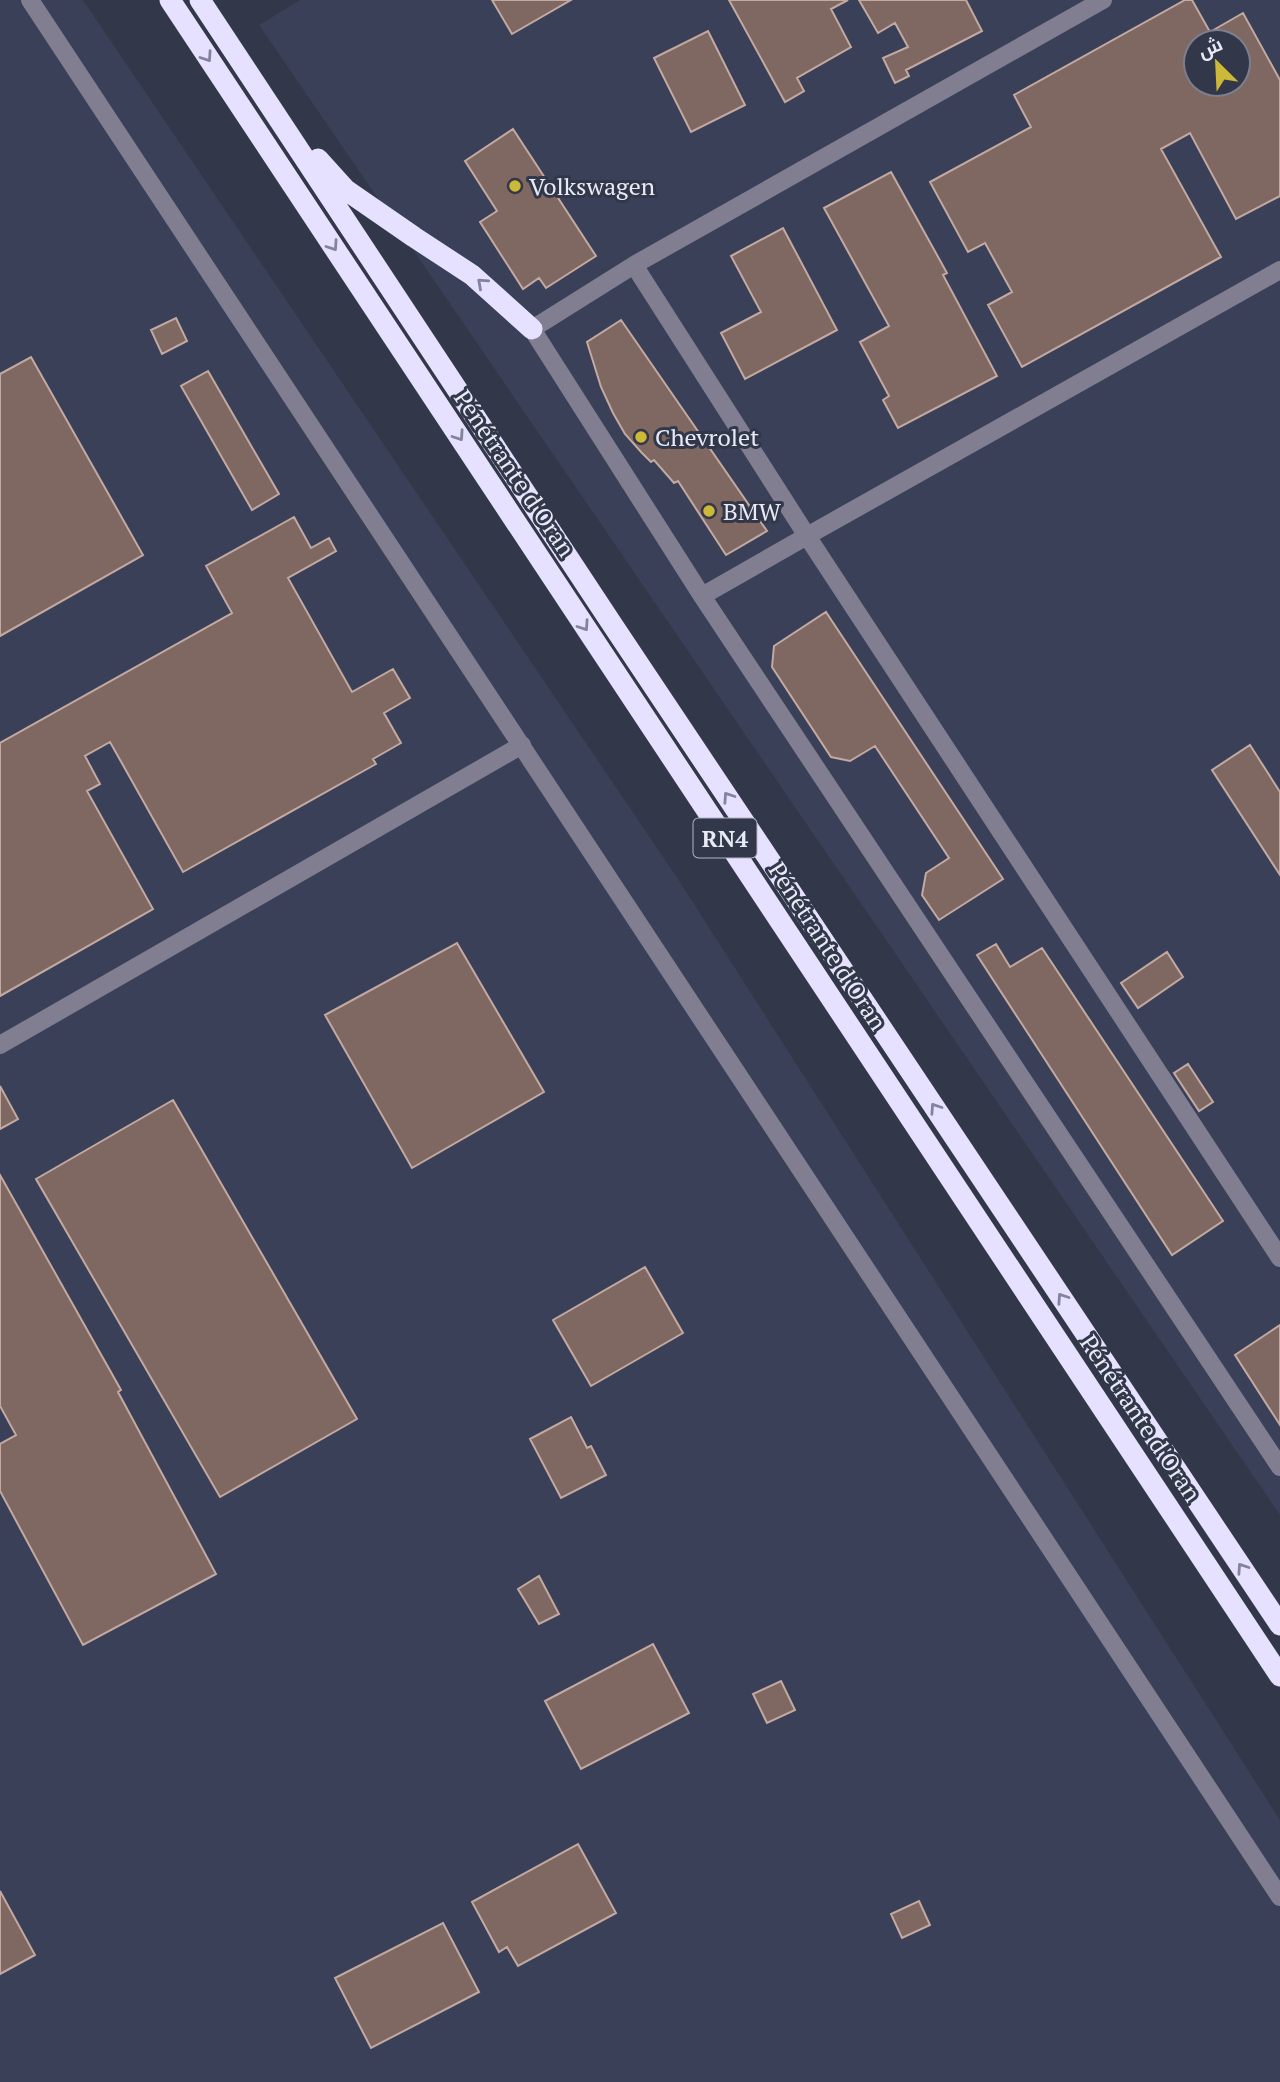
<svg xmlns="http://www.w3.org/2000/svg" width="1280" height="2082" font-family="'PT Serif',Cairo,serif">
<rect width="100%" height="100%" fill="#323749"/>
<path fill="#394057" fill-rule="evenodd" d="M0 0H83L678 879 1280 1820V2082H0Z
M300 0H1280V1515L259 25ZM1196 42H1238V84H1196Z"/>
<path fill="#7f6861" stroke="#c3a9a2" stroke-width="2" fill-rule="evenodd" d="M492 0H571L512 34Z
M729 0H848L831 9 851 47 797 78 804 91 785 102Z
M859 0H966L982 31 906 70 909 76 895 83 883 58 908 47 895 23 878 33Z
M1185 0H1192L1210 32 1243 13 1280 80V196L1236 219 1190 133 1161 149 1221 257 1022 367 988 305 1012 292 985 243 968 252 930 182 1031 127 1014 95ZM1196 42H1238V84H1196Z
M708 31 745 105 691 132 654 58Z
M513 129 596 256 546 288 539 278 523 289 480 222 497 211 465 161Z
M891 172 947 273 943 275 997 376 898 428 883 400 889 396 860 342 889 326 824 208Z
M783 228 837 330 745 379 721 333 761 312 731 256Z
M176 318 187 341 162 354 151 330Z
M621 320 767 531 726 555 678 481 674 483 654 460 651 462 642 453 625 434 613 413 601 387 587 342Z
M31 357 143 555 0 636V374Z
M208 371 279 494 252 510 181 386Z
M294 517 311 548 329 538 336 551 288 578 352 692 393 669 410 698 384 713 401 743 373 759 376 764 183 872 110 742 85 756 100 784 87 791 153 909 0 996V743L232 613 206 566Z
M826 612 1003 879 939 920 922 895 926 873 949 858 875 746 850 761 831 757 772 667 774 646Z
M1250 745 1280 792V875L1212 770Z
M457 943 544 1092 412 1168 325 1015Z
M996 944 1010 967 1042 948 1223 1221 1172 1255 977 955Z
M1167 952 1183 977 1138 1008 1121 983Z
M1188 1064 1213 1102 1199 1111 1174 1073Z
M0 1086 18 1119 0 1129Z
M173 1100 357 1419 220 1497 36 1179Z
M0 1175 121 1390 118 1392 216 1574 83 1645 0 1491V1444L16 1435 0 1406Z
M645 1267 683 1333 591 1386 553 1320Z
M1280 1325V1425L1235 1355Z
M571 1417 587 1448 591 1446 606 1475 561 1498 530 1439Z
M539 1576 559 1614 539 1624 518 1589Z
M653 1644 689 1713 581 1769 545 1701Z
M781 1681 795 1710 767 1723 753 1694Z
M578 1844 616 1913 518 1966 507 1947 499 1952 472 1902Z
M0 1891 35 1955 0 1974Z
M919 1901 930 1925 902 1938 891 1914Z
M443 1923 479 1992 371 2048 335 1978Z"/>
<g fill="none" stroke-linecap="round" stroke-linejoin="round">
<path stroke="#817e92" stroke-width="18" d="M30 0 1280 1897
M634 265 1103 0
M1280 270 807 536 634 265 532 329 702 596 1280 1467
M702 596 807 536 1280 1258
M0 1045 522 745"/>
<path stroke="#e6e1ff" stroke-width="21" d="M170 0 1280 1676
M200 0 612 624 1280 1625
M318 159 346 190 414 237 472 275 532 329"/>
</g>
<defs><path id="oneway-chevron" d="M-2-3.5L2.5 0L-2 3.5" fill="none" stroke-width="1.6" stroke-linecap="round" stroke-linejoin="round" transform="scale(1.75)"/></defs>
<g stroke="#83849b">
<use href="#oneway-chevron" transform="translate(207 57) rotate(56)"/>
<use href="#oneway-chevron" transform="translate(333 246) rotate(56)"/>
<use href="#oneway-chevron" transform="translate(482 283) rotate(-138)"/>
<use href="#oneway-chevron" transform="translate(459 436) rotate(56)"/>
<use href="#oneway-chevron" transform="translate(584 626) rotate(56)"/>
<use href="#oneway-chevron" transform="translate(728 797) rotate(-124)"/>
<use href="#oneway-chevron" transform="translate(935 1108) rotate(-124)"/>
<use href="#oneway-chevron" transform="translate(1062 1298) rotate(-124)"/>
<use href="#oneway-chevron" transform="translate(1242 1568) rotate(-124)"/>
</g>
<g fill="#ccb938" stroke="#323749" stroke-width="2.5">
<circle cx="515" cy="186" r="7"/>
<circle cx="641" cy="437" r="7"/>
<circle cx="709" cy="511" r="7"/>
</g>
<g text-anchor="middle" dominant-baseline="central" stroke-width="6" stroke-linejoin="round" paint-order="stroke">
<rect fill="#323749" stroke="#b1b5c3" stroke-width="2" x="693.5" y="818.5" width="63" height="39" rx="5"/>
<g font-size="23" font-weight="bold" fill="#e8ebf7">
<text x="725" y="838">RN4</text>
</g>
<g font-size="24" fill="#e8ebf7" stroke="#323749" text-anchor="start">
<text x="529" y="186">Volkswagen</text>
<text x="655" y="437">Chevrolet</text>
<text x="723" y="511">BMW</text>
</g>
<g font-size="24" fill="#e8ebf7" stroke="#323749">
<text transform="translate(515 473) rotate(56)">Pénétrante d'Oran</text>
<text transform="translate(828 946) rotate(57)">Pénétrante d'Oran</text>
<text transform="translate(1141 1418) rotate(56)">Pénétrante d'Oran</text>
</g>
</g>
<g transform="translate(1217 63) rotate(336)"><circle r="33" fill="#323749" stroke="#7b7f8f" stroke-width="2"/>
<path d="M0-5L12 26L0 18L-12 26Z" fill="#ccb938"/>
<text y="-10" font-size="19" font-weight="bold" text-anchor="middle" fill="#e8ebf7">ش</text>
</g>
</svg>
